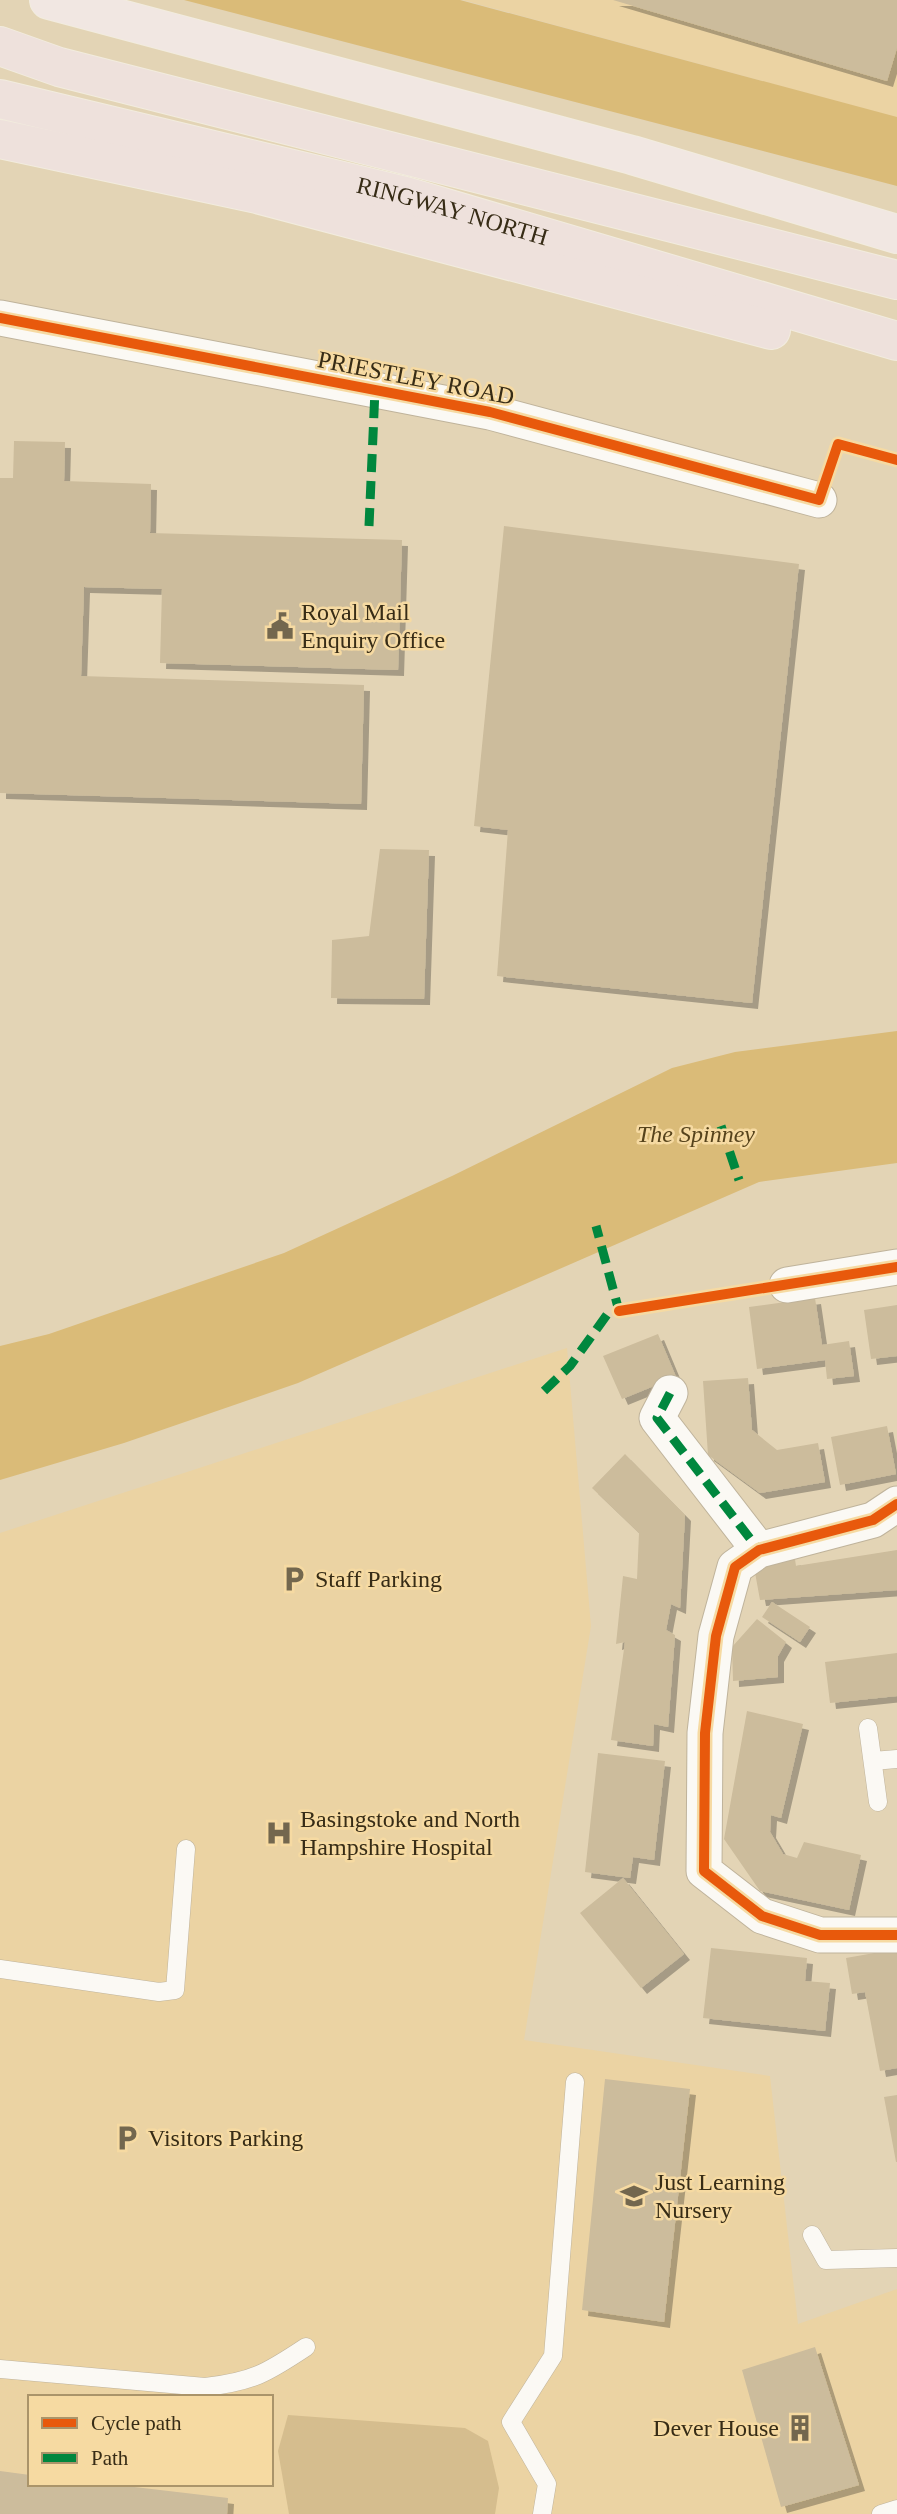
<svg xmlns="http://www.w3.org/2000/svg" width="897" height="2514" font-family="Georgia,serif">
<defs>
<filter id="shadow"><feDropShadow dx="6" dy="6" stdDeviation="0" flood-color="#0004"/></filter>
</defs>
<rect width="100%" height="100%" fill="#e3d4b5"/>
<path fill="#ebd3a3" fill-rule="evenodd" d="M463 0H897V117H895Z
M567 1348 591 1626 524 2040 770 2076 798 2324 897 2289V2514H0V1533ZM30 2397H271V2484H30Z"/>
<path fill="#d5bd8e" d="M288 2415 465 2428 488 2441 499 2488 495 2514H289L278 2451Z"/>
<path fill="#dabb78" d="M184 0H460L897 117V186Z
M897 1031V1163L759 1182 298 1383 124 1443 0 1480V1346L49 1334 284 1253 452 1176 672 1068 735 1052Z"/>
<path fill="#ccbc9c" filter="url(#shadow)" d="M613 0H897V48L887 81Z
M14 441 65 442 64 481 151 484 150 533 402 540 398 670 160 663 162 589 84 587 81 676 364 685 361 804 0 793V478H13Z
M504 526 799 564 752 1003 497 976 508 830 474 826Z
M380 849 429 850 424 999 331 998 332 940 369 936Z
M815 1298 822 1345 849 1341 854 1376 827 1379 825 1360 757 1369 749 1307Z
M897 1305V1356L871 1359 864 1310Z
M658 1334 676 1377 622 1399 603 1356Z
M748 1378 752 1430 777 1450 818 1443 825 1482 760 1493 708 1455 703 1381Z
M887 1426 896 1474 840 1485 831 1437Z
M625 1454 685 1515 680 1608 671 1604 666 1630 675 1635 668 1727 654 1724 653 1746 611 1740 625 1642 616 1644 623 1576 637 1579 639 1533 592 1488Z
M897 1550V1590L760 1600 754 1567 795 1559 796 1566Z
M772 1602 810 1627 800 1642 762 1617Z
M757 1619 786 1642 778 1656V1677L733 1681 732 1647Z
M897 1653V1696L830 1703 825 1662Z
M747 1711 803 1724 781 1818 771 1815 770 1832 783 1854 797 1858 804 1842 861 1855 849 1910 760 1891 724 1839Z
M598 1753 665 1761 654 1860 633 1857 630 1878 585 1872Z
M623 1878 684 1954 641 1988 580 1913Z
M711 1948 807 1958 805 1981 830 1983 825 2031 703 2018Z
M897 1949V2068L880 2071 865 1992 852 1994 846 1958Z
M605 2079 690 2089 664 2322 582 2310Z
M897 2095V2162H896L884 2097Z
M815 2347 859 2485 781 2507 742 2370Z
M0 2471 30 2475V2484H109L228 2498 227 2514H0Z"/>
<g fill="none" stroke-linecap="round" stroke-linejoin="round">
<defs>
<path id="service" d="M868 1728 878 1802
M873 1761 897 1759
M0 1969 159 1992 175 1990 186 1849
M812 2235 826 2260 897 2258
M0 2369 205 2387C252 2382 267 2373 306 2347
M542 2514 547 2484 511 2422 553 2356 575 2082
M881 2514 897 2509"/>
<path id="minor" d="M0 318 490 412 819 500
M787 1285 897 1267
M670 1393 657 1418 759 1550
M897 1504 873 1520 759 1550 735 1567 716 1636 705 1733 704 1871 762 1916 820 1935H897"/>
<path id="primary" d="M49 0 632 155 897 234"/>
<g id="trunk">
<path d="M0 46 59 67 897 280"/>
<path id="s1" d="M0 99 405 196 897 341"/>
<path d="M0 139 257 194 771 330"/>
</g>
</defs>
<use href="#service" stroke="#bfb39b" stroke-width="19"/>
<use href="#minor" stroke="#bfb39b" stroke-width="37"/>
<use href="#primary" stroke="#f2ecde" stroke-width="40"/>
<use href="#trunk" stroke="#f2ecde" stroke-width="40"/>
<use href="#service" stroke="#fbf9f4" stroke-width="18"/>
<use href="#minor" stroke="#fbf9f4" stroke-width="35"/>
<use href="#primary" stroke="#f1e7e2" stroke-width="38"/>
<use href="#trunk" stroke="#eee1dc" stroke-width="38"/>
<path stroke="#00873e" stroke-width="9" stroke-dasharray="18 9" stroke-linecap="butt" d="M369 526 375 390
M721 1126 739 1180
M544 1391 570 1366 609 1312 619 1311 596 1226
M670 1393 657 1418 759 1550"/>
<defs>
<path id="cycleway" d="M0 318 490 412 819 500 838 444 897 460
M619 1311 897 1267
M897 1504 873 1520 759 1550 735 1567 716 1636 705 1733 704 1871 762 1916 820 1935H897"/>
</defs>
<use href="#cycleway" stroke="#f6daa2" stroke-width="15"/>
<use href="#cycleway" stroke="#e8590c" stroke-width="10"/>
</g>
<defs>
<symbol id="civic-bare" viewBox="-9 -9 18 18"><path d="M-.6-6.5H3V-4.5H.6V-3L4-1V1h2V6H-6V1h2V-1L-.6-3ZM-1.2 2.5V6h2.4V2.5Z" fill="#73674e" stroke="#f6daa2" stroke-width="2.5" paint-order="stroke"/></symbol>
<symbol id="parking-bare" viewBox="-9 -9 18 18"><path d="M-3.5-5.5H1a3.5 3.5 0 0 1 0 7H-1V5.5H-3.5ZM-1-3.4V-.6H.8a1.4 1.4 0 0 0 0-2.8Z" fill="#73674e" stroke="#f6daa2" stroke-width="2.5" paint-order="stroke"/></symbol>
<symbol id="hospital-bare" viewBox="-9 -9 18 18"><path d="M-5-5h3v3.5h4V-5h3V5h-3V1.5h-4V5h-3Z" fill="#73674e" stroke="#f6daa2" stroke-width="2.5" paint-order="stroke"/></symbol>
<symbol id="school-bare" viewBox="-9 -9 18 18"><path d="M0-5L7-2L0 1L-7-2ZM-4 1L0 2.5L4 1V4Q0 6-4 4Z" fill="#73674e" stroke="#f6daa2" stroke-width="2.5" paint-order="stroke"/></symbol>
<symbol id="building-bare" viewBox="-9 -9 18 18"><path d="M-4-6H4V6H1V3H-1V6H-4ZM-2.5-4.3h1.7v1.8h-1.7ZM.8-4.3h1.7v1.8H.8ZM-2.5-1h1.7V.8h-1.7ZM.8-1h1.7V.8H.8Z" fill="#73674e" stroke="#f6daa2" stroke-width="2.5" paint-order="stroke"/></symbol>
</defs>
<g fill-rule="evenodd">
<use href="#civic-bare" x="261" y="607" width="38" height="38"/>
<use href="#parking-bare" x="275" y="1560" width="38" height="38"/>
<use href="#hospital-bare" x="260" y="1814" width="38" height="38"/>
<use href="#parking-bare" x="108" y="2119" width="38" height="38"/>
<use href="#school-bare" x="615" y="2177" width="38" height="38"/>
<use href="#building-bare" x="781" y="2409" width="38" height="38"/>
</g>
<g text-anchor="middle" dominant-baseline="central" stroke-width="5" stroke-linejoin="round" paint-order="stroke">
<g font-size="24" fill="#372c16" stroke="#f6daa2">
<text stroke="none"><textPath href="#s1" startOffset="466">RINGWAY NORTH</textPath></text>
<text transform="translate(416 378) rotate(11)">PRIESTLEY ROAD</text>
</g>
<g font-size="24" fill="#372c16" stroke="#f6daa2" text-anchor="start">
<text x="301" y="612">Royal Mail<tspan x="301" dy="28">Enquiry Office</tspan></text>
<text x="315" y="1579">Staff Parking</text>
<text x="300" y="1819">Basingstoke and North<tspan x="300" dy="28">Hampshire Hospital</tspan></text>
<text x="148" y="2138">Visitors Parking</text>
<text x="655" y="2182">Just Learning<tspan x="655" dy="28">Nursery</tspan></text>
<text x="779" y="2428" text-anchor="end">Dever House</text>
</g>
<g font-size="24" font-style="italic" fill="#56431c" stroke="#f6daa2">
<text x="696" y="1134">The Spinney</text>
</g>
</g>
<rect x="28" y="2395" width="245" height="91" fill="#f6daa2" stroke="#aa946a" stroke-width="2"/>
<rect x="42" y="2418" width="35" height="10" fill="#e8590c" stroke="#aa946a" stroke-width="2"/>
<text x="91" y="2430" font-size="21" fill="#372c16">Cycle path</text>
<rect x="42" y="2453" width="35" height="10" fill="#00873e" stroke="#aa946a" stroke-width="2"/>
<text x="91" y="2465" font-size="21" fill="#372c16">Path</text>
</svg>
